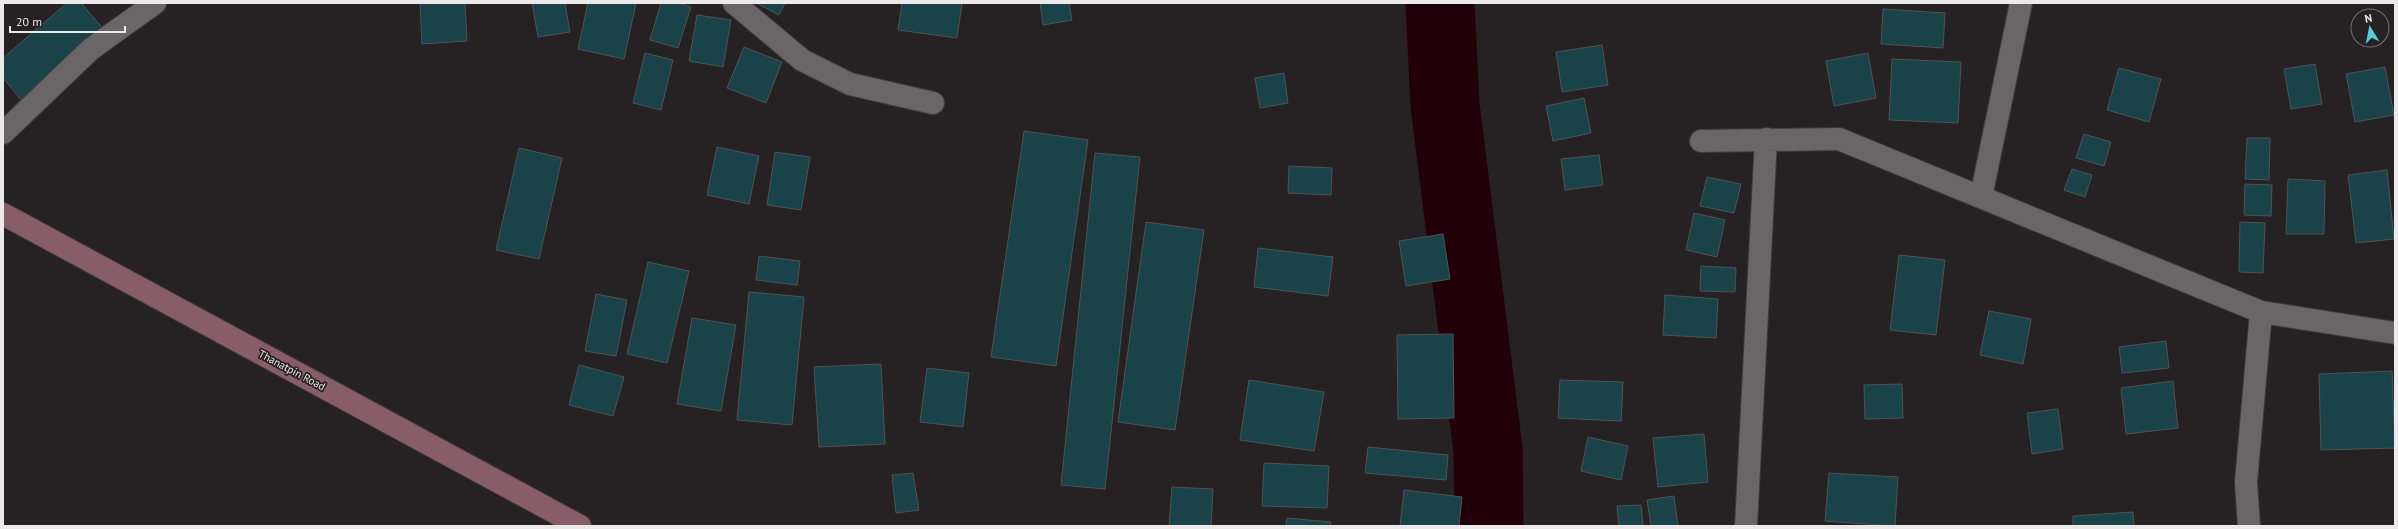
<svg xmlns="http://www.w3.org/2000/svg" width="2398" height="529" font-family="'PT Sans',sans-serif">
<rect width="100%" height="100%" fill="#262122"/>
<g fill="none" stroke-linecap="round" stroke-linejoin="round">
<path stroke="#210009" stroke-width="69" d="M1440 3 1445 105 1488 450 1489 526"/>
</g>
<path fill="#1a4249" stroke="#4f5455" d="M67 3H81L106 32 24 103 3 78V58Z
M420 3H465L467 41 422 44Z
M532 3H565L570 32 538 37Z
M588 3H636L624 59 578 49Z
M661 3H679L691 7 678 48 650 40Z
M756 3H785L779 15Z
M902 3H962L957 38 898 30Z
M1040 3H1069L1072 20 1043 25Z
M1883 9 1945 13 1943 48 1881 44Z
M697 15 731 20 723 67 689 61Z
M1602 45 1608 85 1562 92 1556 52Z
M744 47 782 62 766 103 727 88Z
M645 53 673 60 661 110 633 103Z
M1868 53 1876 98 1834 106 1826 61Z
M1892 59 1961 62 1958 123 1889 120Z
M2315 64 2322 104 2291 109 2284 69Z
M2385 67 2394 115 2355 122 2346 74Z
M2119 68 2161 79 2149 122 2107 110Z
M1284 73 1288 103 1260 108 1255 78Z
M1584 98 1591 133 1553 141 1546 106Z
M1024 131 1088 140 1056 366 991 357Z
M2084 134 2111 142 2104 166 2076 158Z
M2247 138H2270L2269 180 2245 179Z
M717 147 759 156 749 204 707 195Z
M519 148 562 158 539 259 496 250Z
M775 152 810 157 801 210 767 205Z
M1095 153 1140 157 1105 489 1061 485Z
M1599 155 1603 185 1565 190 1561 159Z
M1289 166 1332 168 1331 195 1288 193Z
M2072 169 2092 175 2085 197 2064 190Z
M2387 170 2394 239 2356 243 2348 175Z
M1707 177 1741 184 1734 213 1700 206Z
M2288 179 2325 181 2324 234H2286Z
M2245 184 2272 185 2271 216 2244 215Z
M1694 213 1725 220 1717 257 1686 250Z
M1146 222 1204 230 1175 430 1118 422Z
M2240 222 2265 223 2263 273 2239 272Z
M1443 234 1450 279 1406 286 1399 241Z
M1258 248 1333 257 1328 296 1254 287Z
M1899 255 1945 260 1936 335 1890 330Z
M759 256 800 261 797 285 756 280Z
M648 262 689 271 667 363 627 354Z
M1701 266 1736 268 1735 292 1700 291Z
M749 292 804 297 792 425 737 420Z
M596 294 627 300 616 356 585 351Z
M1665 295 1718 299 1716 338 1663 335Z
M1989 311 2031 319 2023 364 1980 355Z
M692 318 736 325 721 411 677 404Z
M1453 334 1454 418 1398 419 1397 335Z
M2166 341 2169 368 2122 373 2119 347Z
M881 364 885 444 819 447 814 367Z
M579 365 624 377 613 416 569 405Z
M927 368 969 373 963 427 920 422Z
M2392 371 2395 448 2321 450 2319 374Z
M1249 380 1324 392 1314 451 1240 440Z
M1560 380 1623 382 1621 421 1558 418Z
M2173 381 2178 428 2126 434 2121 388Z
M1902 384 1903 418 1865 419 1864 385Z
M2058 409 2063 449 2032 454 2027 413Z
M1704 434 1708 482 1658 487 1653 438Z
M1588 437 1628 446 1621 480 1581 471Z
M1368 447 1448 455 1446 480 1365 473Z
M1264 463 1329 466 1327 508 1262 506Z
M913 473 919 510 896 513 892 475Z
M1829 473 1898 477 1895 526 1825 521Z
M1172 487 1213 489 1211 526H1169Z
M1404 490 1462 497 1459 526H1400Z
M1674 496 1678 526H1651L1647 500Z
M1641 505 1643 526H1619L1617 506Z
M2133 512 2134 526H2073V516Z
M1287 518 1331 522 1330 526H1286Z"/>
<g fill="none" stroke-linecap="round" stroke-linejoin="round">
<defs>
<path id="street" d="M734 3 802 60 850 84 933 103
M3 133 91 49 155 3
M1701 141 1839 139 2261 312 2395 333
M1981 197 2021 3
M1746 526 1766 139
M2249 526 2246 482 2261 312"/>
<path id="secondary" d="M3 214 580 526"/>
</defs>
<use href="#street" stroke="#403c3d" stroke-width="24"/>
<use href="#secondary" stroke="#403c3d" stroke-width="24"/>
<use href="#street" stroke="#6a6566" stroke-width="22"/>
<use href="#secondary" stroke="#895c6a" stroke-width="22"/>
</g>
<g text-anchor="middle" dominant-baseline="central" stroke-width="3.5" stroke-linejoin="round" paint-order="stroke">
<g font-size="11" fill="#ece9ea" stroke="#262122">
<text transform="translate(292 370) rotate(28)">Thanatpin Road</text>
</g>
</g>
<rect width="2398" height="529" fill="none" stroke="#ece9ea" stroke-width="8"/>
<g transform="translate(2370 28) rotate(350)"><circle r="19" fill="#262122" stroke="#757172"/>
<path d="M0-3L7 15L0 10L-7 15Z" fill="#54cadd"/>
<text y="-6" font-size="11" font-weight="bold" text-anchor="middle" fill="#ece9ea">N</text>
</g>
<path d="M10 26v6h115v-6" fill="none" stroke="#ece9ea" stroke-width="2"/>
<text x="16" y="26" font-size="12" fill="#ece9ea" stroke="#262122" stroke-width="3" paint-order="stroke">20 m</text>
</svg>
